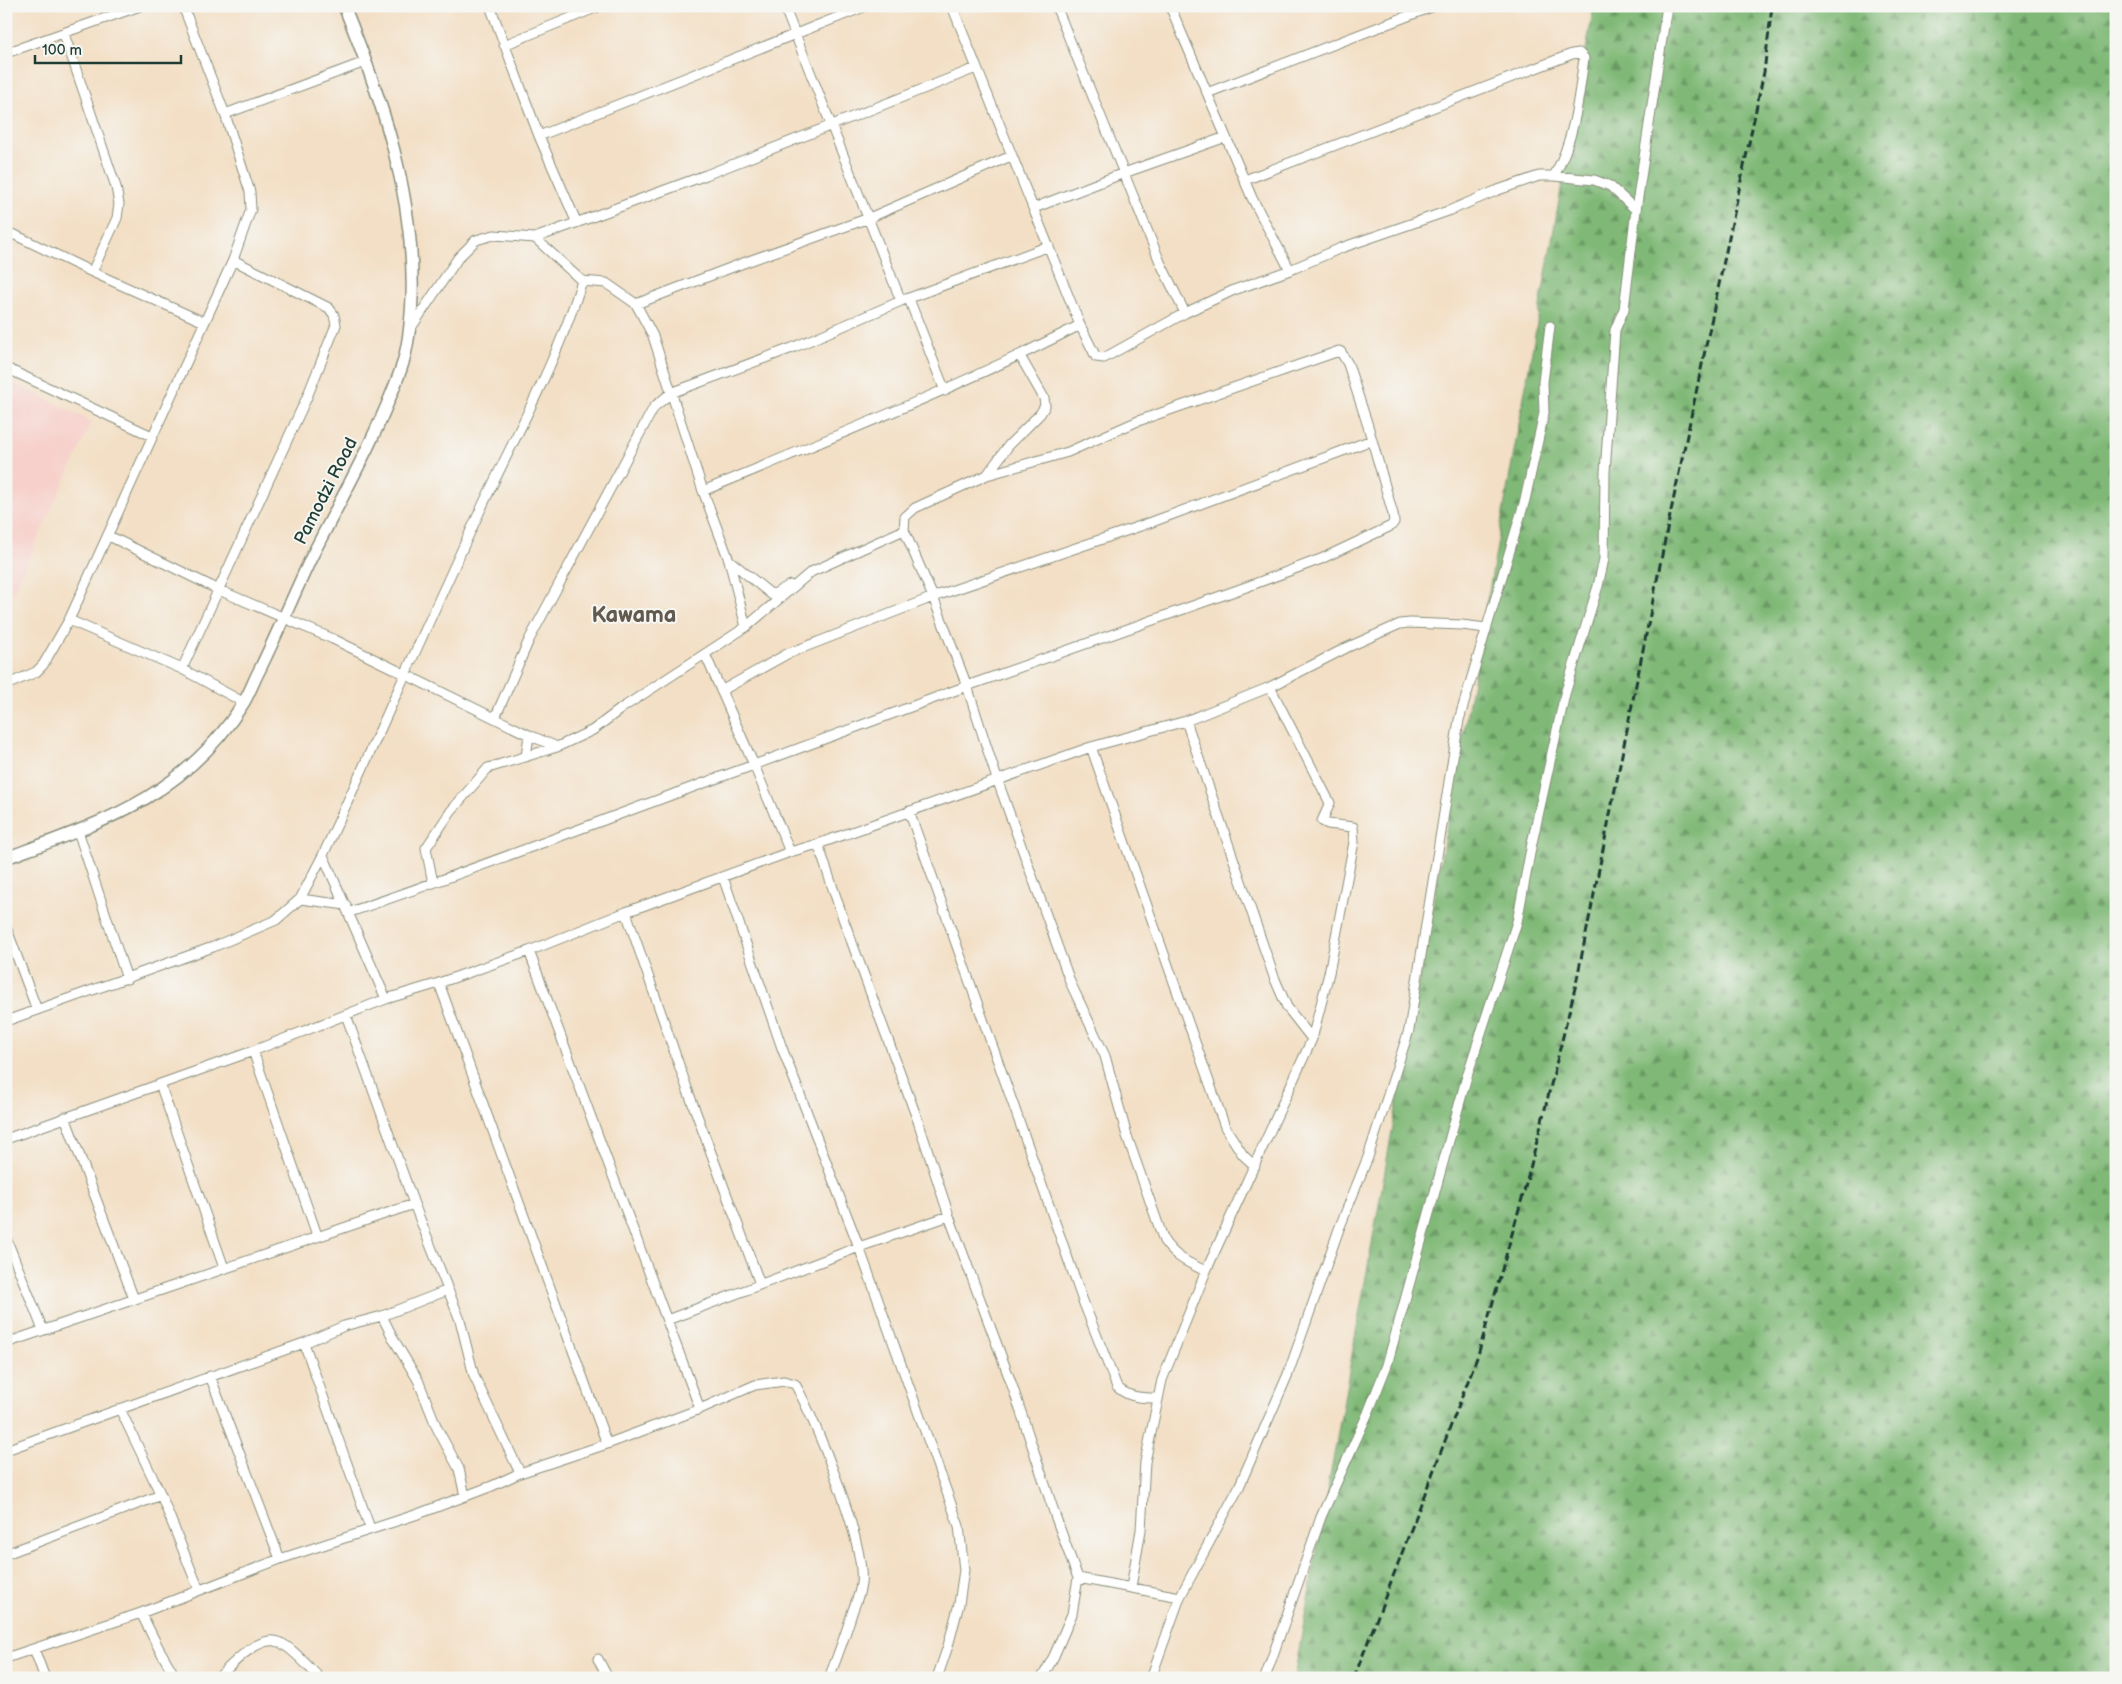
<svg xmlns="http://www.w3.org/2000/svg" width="2122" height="1684" font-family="'Balsamiq Sans',sans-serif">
<defs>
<pattern id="forest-firs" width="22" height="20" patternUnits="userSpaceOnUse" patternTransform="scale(1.25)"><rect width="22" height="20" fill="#80b977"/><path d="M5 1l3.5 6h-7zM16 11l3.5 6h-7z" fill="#689862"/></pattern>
</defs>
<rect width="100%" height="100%" fill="#f6f6f2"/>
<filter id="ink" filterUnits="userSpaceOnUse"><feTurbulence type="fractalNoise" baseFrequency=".02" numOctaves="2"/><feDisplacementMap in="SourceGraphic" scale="10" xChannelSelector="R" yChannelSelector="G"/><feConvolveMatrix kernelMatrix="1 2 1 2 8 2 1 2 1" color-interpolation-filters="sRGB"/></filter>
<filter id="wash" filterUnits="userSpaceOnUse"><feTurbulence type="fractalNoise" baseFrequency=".0096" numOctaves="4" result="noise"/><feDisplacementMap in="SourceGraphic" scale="20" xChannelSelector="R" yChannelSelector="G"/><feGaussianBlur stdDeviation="1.12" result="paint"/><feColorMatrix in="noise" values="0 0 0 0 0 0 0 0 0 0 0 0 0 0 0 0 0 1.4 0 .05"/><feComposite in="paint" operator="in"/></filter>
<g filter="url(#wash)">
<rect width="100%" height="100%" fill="#f3dfc5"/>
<path fill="#f7d0cb" d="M6 379 92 422 6 607Z"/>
<path fill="url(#forest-firs)" stroke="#507b56" d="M1594 6H2116V1678H1294Z"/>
</g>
<g filter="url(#ink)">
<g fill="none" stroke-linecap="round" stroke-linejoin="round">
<defs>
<path id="minor" d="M490 6 539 136 576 221
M784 6 901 301
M1056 6 1160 262 1185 313
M1170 6 1252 198 1290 270 1341 248 1451 210 1498 190 1539 176H1554L1594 180 1610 186 1636 210
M64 34 116 187 119 204 117 218 92 272 204 322
M504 45 600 6
M6 53 140 6
M1207 93 1434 6
M225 114 365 62
M539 136 866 6
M1245 180 1572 54 1579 53 1584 58C1579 97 1574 141 1554 176
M1034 208 1124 173 1226 137
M6 234 15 235 92 272
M535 238 706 175 976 68
M909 299 945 391
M636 304 746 262 869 218 1011 156
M1080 325 1096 357 1104 358 1185 313 1234 290 1290 270
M411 328 458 258 476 240 494 235 535 238 582 281 606 283 636 304 653 336 703 491 729 560 746 627
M6 368 152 436
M987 475 1009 445 1040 414 1045 406 1044 398 1020 356
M703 491C830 438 958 388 1080 325L952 6
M109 536 219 590 333 639 529 735 557 747
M729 560 772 595 790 585
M69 620 182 669 243 702
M705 654 754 765 967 686 1246 587 1321 559 1391 526 1394 522 1393 514 1368 426 1348 364 1341 352 1339 351 1138 421 1068 452 987 475 915 508 905 517 904 530 933 597 967 686 997 779 1071 984 1105 1056 1127 1136 1164 1241C1175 1257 1188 1263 1206 1271
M182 669 307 397 336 325 334 315 329 308 233 260
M6 685 36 672 43 665 69 620 233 260 251 209 250 192 225 114 183 6
M721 691 787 654 933 597 1152 522 1372 440
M495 718 529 640 654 407 671 393 792 348 901 301 1049 246
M1186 721 1274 977 1287 1007 1312 1039
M1091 747 1225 1127 1243 1155 1255 1166
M526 757 529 735
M909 811 1083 1301 1117 1387C1129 1398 1142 1398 1158 1398
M78 831 127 979
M818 844 844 921 918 1121 949 1216 1012 1385 1056 1518 1078 1578 1072 1614 1054 1656 1042 1678
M323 855 386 999
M723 877 782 1048 859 1247 959 1526 964 1570 959 1604 948 1646 937 1678
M433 883 426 848 451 811 488 768 557 747 593 730 622 708 746 627 811 572 904 530
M300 899 346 905
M350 912C486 866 619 813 754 765L790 852
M626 912 688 1091 760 1284
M6 927 37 1010
M529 951 700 1409
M439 983 607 1444
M346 1015 414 1204 460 1320 474 1376 520 1473
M6 1021 213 947 276 920 300 899 323 855C376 741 426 626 479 513 515 436 557 362 582 281
M253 1051 317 1235
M160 1084 224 1268
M65 1117 134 1299
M6 1139 253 1051 386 999 439 983 529 951 626 912 790 852 818 844 1091 747 1186 721 1270 687 1346 648 1400 624 1410 623 1462 625 1486 628
M6 1238 43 1330
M382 1316 448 1290
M667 1320 859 1247 949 1216
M6 1343 414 1204
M304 1343 370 1528
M210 1376 280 1559
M120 1409 161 1495 199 1590
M6 1450 304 1343 344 1326 382 1316 394 1340 418 1380 437 1428 459 1469 465 1496
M6 1554 161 1495
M1078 1578 1180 1597
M1131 1587 1141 1530 1145 1462 1162 1380 1206 1271 1312 1039 1329 973 1354 842 1353 827 1328 824 1322 821 1330 803 1270 687
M141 1613 158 1647 176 1678
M34 1649 45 1678
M6 1658 141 1613 280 1559 418 1514 492 1486 520 1473 607 1444 700 1409 755 1385 784 1381 795 1384C816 1421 866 1544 861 1584 860 1593 856 1602 853 1610 846 1633 838 1655 829 1678
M598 1659 608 1678
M218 1678C231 1665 259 1634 279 1642 293 1648 309 1668 320 1678
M1151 1678 1180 1597 1239 1487 1288 1374 1339 1229 1368 1157 1409 1030 1459 720 1525 500 1544 413 1543 382 1550 326
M1265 1678 1321 1517 1368 1413 1387 1365 1467 1076 1517 922 1532 843 1565 694 1598 586 1604 559 1605 472 1615 330 1624 309 1636 210 1667 6"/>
<path id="tertiary" d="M6 858C103 822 186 796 244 702 250 692 254 680 260 669 278 632 294 594 312 556 343 495 378 434 401 369 409 346 411 321 412 297 415 196 382 99 344 6"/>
</defs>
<use href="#minor" stroke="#898e7c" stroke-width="11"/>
<use href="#tertiary" stroke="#898e7c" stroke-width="14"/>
<use href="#minor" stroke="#fff" stroke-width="9"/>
<use href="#tertiary" stroke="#fff" stroke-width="11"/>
<path stroke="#1f3d34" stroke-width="3" stroke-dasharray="8 4" stroke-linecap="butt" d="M1354 1678 1478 1355 1528 1177 1576 984 1668 525 1764 72 1772 6"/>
</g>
</g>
<g text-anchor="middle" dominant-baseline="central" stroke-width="4" stroke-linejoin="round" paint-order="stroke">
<g font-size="18" fill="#1f3d34" stroke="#f6f6f2">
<text transform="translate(326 491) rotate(-63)">Pamodzi Road</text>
</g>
<g font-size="22" font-weight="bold" fill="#635a4f" stroke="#f6f6f2">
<text x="634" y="615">Kawama</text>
</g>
</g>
<rect width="2122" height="1684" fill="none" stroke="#f6f6f2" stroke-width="25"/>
<path d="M35 55v8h146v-8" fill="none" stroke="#1f3d34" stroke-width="2.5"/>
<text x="42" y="55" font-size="15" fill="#1f3d34" stroke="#f6f6f2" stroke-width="4" paint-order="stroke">100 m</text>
</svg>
